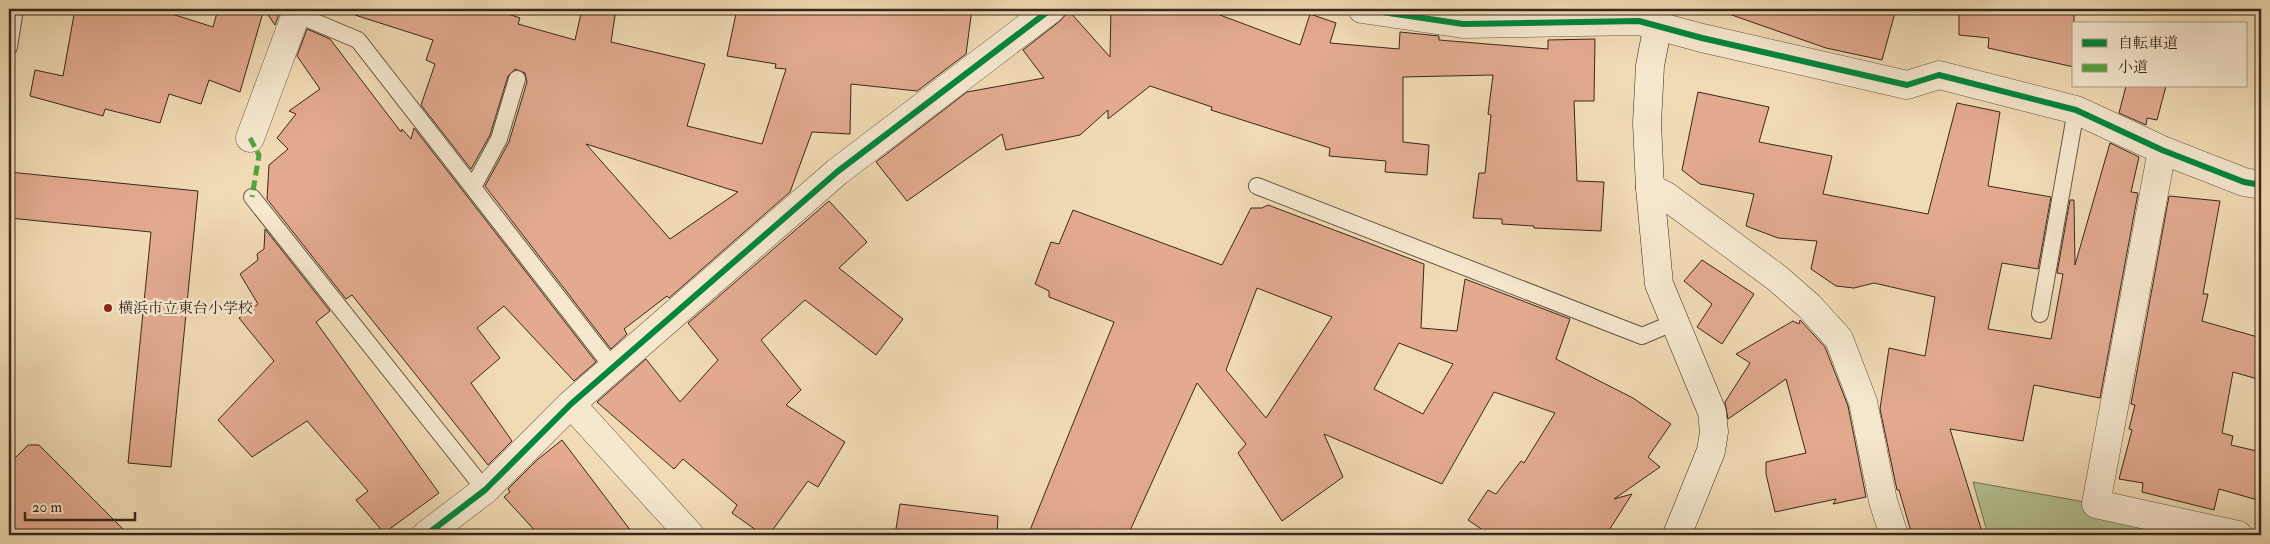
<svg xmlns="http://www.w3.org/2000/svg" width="2270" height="544" font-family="'IM FELL Double Pica','Noto Serif JP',serif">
<rect width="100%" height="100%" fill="#f1dbb5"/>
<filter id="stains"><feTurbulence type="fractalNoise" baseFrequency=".004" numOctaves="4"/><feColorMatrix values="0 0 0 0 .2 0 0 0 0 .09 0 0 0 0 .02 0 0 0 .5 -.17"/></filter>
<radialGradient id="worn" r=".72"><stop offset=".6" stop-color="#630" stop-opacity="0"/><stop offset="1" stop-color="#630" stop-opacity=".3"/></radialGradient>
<path fill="#b4c192" stroke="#767456" d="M1973 482 2085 502 2084 512 2195 535H1988Z"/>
<path fill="#e3aa90" stroke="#39281b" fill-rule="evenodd" d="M75 9H156L213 27 218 9H264L240 92 209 80 201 104 169 94 160 123 105 109 103 116 30 96 35 70 63 76Z
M264 9H281L275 25Z
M356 9H494L520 18 518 24 575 40 582 9H616L611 42 705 64 687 126 762 144 786 69 775 68 776 64 727 56 737 9H767L807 14 808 9H972L966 54 917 91 851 84 850 134 812 132 790 192 669 298 667 296 624 329 627 334 611 349 485 186 509 142 527 82 525 73 515 69 508 76 490 135 471 169 421 105 435 64 426 60 433 40 355 15ZM586 144 738 192 670 239Z
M1111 9H1204L1300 45 1310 14 1336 23 1330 43 1399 49 1400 32 1439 36V40L1548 49V40L1595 39 1594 101H1574L1577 181 1604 182 1601 231 1534 228V226L1502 224V219L1473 218 1479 173H1485L1491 115 1488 114 1493 75 1403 77V142L1429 145 1427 175 1385 172 1386 161 1329 156 1330 148 1211 110 1212 107 1150 86 1108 119V110L1080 135 1006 150 1002 134 907 201 876 162 967 92 1044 78 1023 50 1060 21 1069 11 1110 57Z
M1726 9H1896L1882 60 1826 48 1726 13Z
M1959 9H2074V67L1988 48 1989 38 1959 35Z
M307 29 330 39 401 132 402 129 411 139 414 128 596 362 574 381 504 306 477 328 500 358 471 383 512 441 488 465 352 295 346 299 267 199 269 165 288 149 277 138 296 114 289 111 320 89 297 56Z
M2126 86H2166L2157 120 2147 118 2146 125 2119 113Z
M1698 92 1769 107 1759 142 1832 156 1823 194 1928 214 1957 103 2000 112 1988 186 2051 197 2038 269 2002 263 1988 329 2051 339 2063 274 2057 273 2070 200H2074L2075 265 2110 143 2139 157 2131 192 2138 193 2100 398 2034 385 2023 441 1950 429 1983 535H1912L1899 490H1897L1880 409 1889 348 1925 356 1935 297 1874 283 1854 288 1836 286 1811 269 1817 241 1778 238 1746 226 1754 194 1700 184 1682 170Z
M9 172 198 191 171 467 128 463 151 232 9 218Z
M2169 196 2220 201 2203 294H2208L2202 321 2261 338V380L2233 372 2222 433 2233 436 2231 445 2261 452V501L2219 489 2214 510 2142 492 2143 483 2119 479 2132 430 2129 429 2135 405 2131 404Z
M829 201 867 242 839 268 903 319 876 355 805 300 761 340 801 390 786 405 845 442 818 487 808 481 769 535H763L732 513 737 505 683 459 674 469 597 402 646 359 680 402 718 360 688 323Z
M1268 205 1424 264 1421 328 1457 331 1465 279 1570 319 1556 359 1633 398 1671 424 1648 457 1660 467 1614 499 1632 494 1606 535H1490L1468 520 1488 490 1496 494 1521 461 1524 463 1555 413 1494 392 1442 484 1324 434 1343 477 1282 521 1238 453 1246 444 1197 383 1128 535H1028L1114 322 1049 297V291L1035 284 1051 242 1059 244 1073 210 1222 265 1251 208H1262ZM1257 288 1332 317 1266 418 1226 370ZM1399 343 1453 364 1423 414 1374 389Z
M265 229 330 311 316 322 439 493 384 533 356 500 368 491 307 421 252 457 218 420 274 361 239 318 258 304 240 274 258 260 257 254 264 249Z
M1702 260 1754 294 1722 344 1697 327 1712 304 1684 281Z
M1800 320 1825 347 1848 406 1866 497 1833 504 1836 499 1775 512 1766 474V462L1806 453 1786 379 1728 419 1725 402 1750 363 1736 354 1793 321 1799 324Z
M562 440 634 535H539L504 497 510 492 508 489 537 460Z
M28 445H39L129 535H9V464Z
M900 504 998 516 997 535H895Z"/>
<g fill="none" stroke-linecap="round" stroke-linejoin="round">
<defs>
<path id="lane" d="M296 14 358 40 614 369
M9 47 15 9
M1257 186 1642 336 1675 322
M473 187 499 139 517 79
M252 197 485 490
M2040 314 2076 110"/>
<path id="street" d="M1362 9 1463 24 1639 21 1702 38 1907 85 1939 75 2076 110 2162 150 2244 182 2261 185
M250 138 298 9
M2162 150 2096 504 2238 535
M1650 188 1666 196 1777 278 1809 306 1839 339 1863 402 1883 501 1894 535
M571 404 690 535
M426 535 485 490 571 404 837 172 1051 9"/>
<path id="secondary" d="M1658 24 1650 66 1647 123 1650 188 1659 284 1712 412 1714 432 1711 451 1677 535"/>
</defs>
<use href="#lane" stroke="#675542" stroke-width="18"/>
<use href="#street" stroke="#675542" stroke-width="29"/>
<use href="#secondary" stroke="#39281b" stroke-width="29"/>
<use href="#lane" stroke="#f6e8cf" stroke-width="16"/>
<use href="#street" stroke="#f6e8cf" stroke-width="28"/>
<use href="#secondary" stroke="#f6e8cf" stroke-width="28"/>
<path stroke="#53a340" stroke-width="5" stroke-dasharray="10 5" stroke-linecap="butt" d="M250 138 259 155 252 197"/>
<defs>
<path id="cycleway" d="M1362 9 1463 24 1639 21 1702 38 1907 85 1939 75 2076 110 2162 150 2244 182 2261 185
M426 535 485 490 571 404 837 172 1051 9"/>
</defs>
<use href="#cycleway" stroke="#f6e8cf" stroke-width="9"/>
<use href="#cycleway" stroke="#00873e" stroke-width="6"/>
</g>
<circle fill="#8f2418" stroke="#f6e8cf" stroke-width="2" cx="108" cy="308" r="5"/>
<g text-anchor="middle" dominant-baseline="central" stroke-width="5" stroke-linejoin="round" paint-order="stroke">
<g font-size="15" fill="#39281b" stroke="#f6e8cf" text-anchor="start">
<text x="118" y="308">横浜市立東台小学校</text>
</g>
</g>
<rect width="2270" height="544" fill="none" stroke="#f1dbb5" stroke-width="30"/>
<rect x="10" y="10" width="2250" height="524" fill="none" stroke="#39281b" stroke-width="2.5"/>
<rect x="15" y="15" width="2240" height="514" fill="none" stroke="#39281b"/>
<rect x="2072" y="22" width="175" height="65" fill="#f6e8cf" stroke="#aa9b87"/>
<rect x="2082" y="39" width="25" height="8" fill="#00873e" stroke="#aa9b87"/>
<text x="2118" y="48" font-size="15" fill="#39281b">自転車道</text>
<rect x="2082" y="64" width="25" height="8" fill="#53a340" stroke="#aa9b87"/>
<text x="2118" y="72" font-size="15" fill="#39281b">小道</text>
<path d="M25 512v8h110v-8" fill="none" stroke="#39281b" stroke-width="2.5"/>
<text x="32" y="512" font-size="15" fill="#39281b" stroke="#f6e8cf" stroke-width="4" paint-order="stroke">20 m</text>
<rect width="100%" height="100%" filter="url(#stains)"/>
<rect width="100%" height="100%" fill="url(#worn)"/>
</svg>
